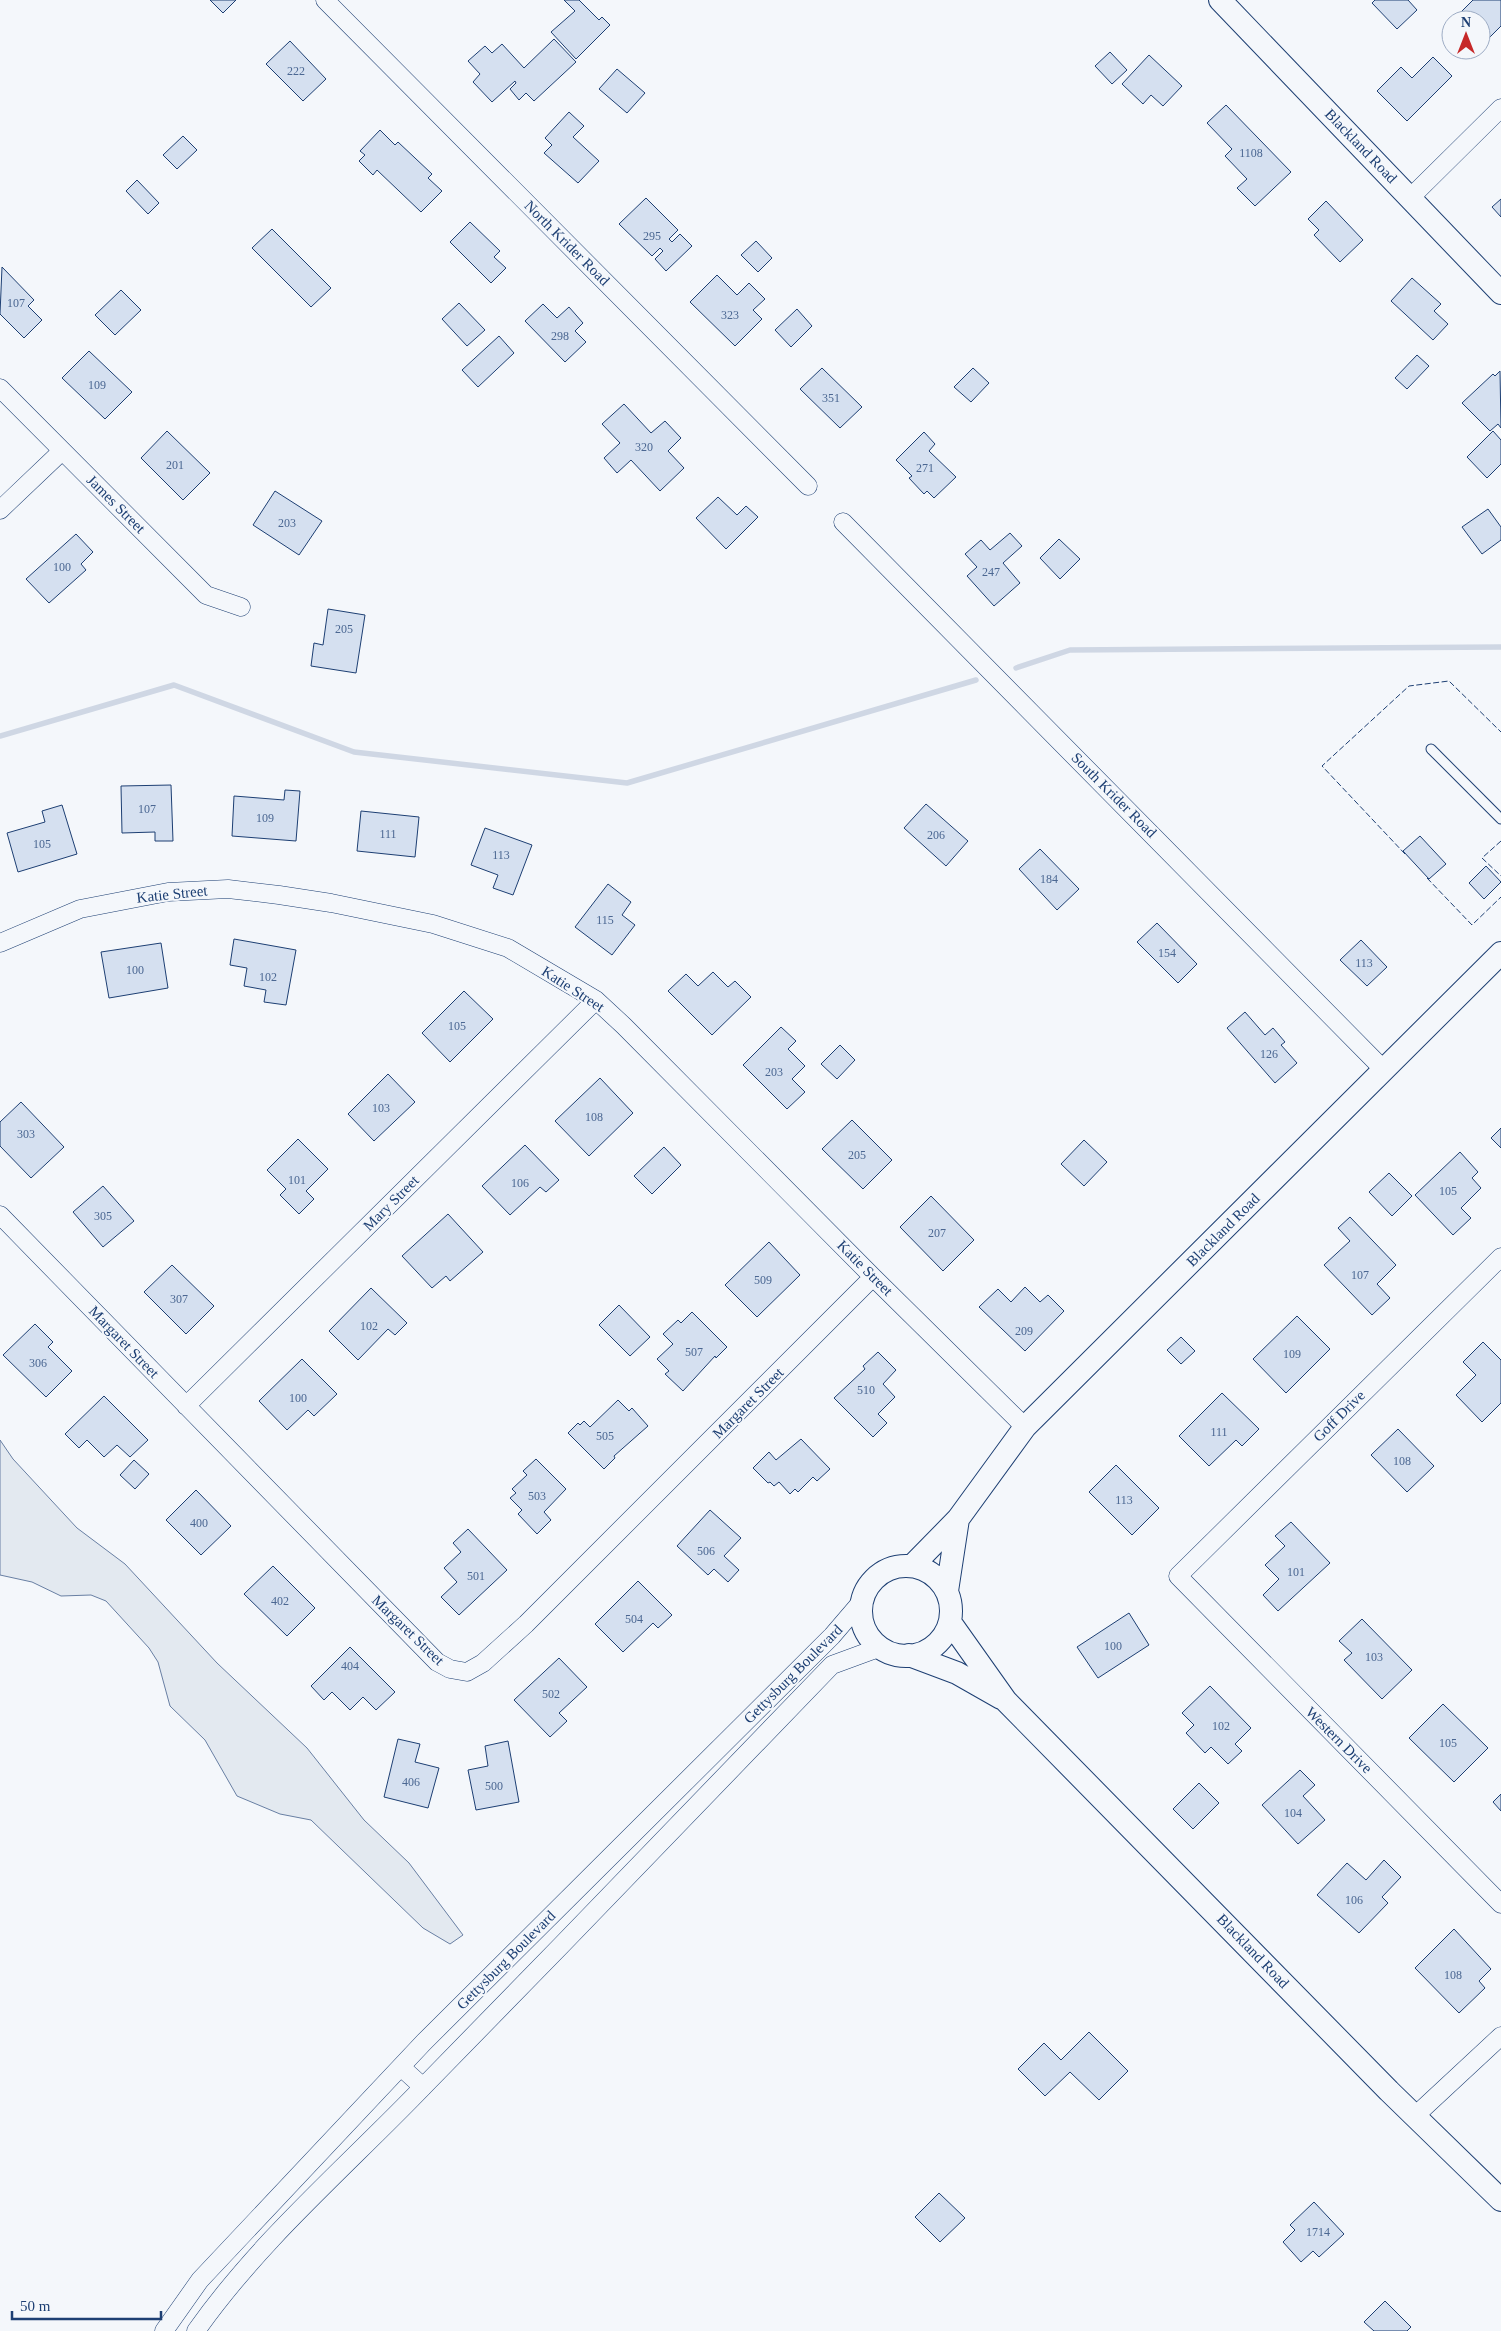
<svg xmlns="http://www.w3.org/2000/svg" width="1501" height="2331" font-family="Georgia,serif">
<rect width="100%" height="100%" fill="#f4f7fb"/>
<path fill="#e3e9f0" stroke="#687fa3" d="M0 1440 13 1459 77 1528 125 1564 217 1663 307 1748 364 1820 409 1863 463 1935 450 1944 423 1928 311 1820 280 1814 237 1796 205 1740 170 1706 158 1662 149 1648 106 1601 91 1595 61 1596 32 1582 0 1575Z"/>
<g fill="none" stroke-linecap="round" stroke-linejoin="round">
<path stroke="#cfd7e4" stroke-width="5.5" d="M1016 668 1070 650 1501 647
M0 736 174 685 354 752 627 783 976 680"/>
</g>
<path fill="#d5e0f0" stroke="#1d3f73" d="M210 0H236L223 13Z
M564 0H579L599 20 602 17 610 25 576 59 551 32 575 11Z
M1375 0H1408L1417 10 1397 29 1372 3Z
M1473 0H1501V26L1485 42 1481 38V20H1463L1458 15Z
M554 39 576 62 534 101 526 93 519 100 510 89 516 83 515 81 492 102 473 82 480 74 468 61 485 46 492 53 502 44 524 68Z
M290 41 326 79 303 101 266 64Z
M1110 52 1127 70 1112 84 1095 66Z
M1149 55 1182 86 1163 106 1151 95 1143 104 1122 84Z
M1433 57 1452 76 1407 121 1377 91 1401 67 1412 78Z
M617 69 645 93 627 113 599 89Z
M1226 105 1291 172 1255 206 1237 188 1247 179 1225 156 1232 149 1207 123Z
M569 112 584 126 573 137 599 161 578 183 544 153 552 145 545 138Z
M380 130 395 145 398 142 432 174 428 178 442 191 421 212 377 170 373 175 359 161 365 155 360 151Z
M183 136 197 150 177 169 163 155Z
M137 180 159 203 148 214 126 191Z
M646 198 678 230 669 239 672 242 680 234 692 246 666 271 655 259 663 251 660 248 652 256 619 224Z
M1501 199V217L1492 207Z
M1326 201 1363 240 1340 262 1314 235 1319 230 1308 219Z
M470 222 500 251 494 257 506 268 491 283 450 242Z
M272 229 331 288 311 307 252 248Z
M756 241 772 258 758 272 741 255Z
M2 267 34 300 28 306 42 320 24 338 0 314Z
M717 275 737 295 749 283 765 299 753 310 762 319 735 346 690 302Z
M1412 278 1441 304 1434 311 1448 324 1433 340 1391 301Z
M121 290 141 310 115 335 95 315Z
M459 303 485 330 467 346 442 319Z
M543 304 557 318 569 307 583 323 575 331 586 342 565 362 525 321Z
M797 309 812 326 791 347 775 330Z
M499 336 514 353 478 387 462 370Z
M89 351 132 392 105 419 62 378Z
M1417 355 1429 366 1407 389 1395 378Z
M822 368 862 407 840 428 800 389Z
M973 368 989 383 971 402 954 387Z
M1500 371 1501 428 1498 424 1490 431 1462 403 1493 374 1495 376Z
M624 404 651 433 665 421 681 438 668 451 684 468 660 491 631 460 617 473 604 458 620 443 602 424Z
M167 431 210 473 183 500 141 458Z
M1493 431 1501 440V464L1487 478 1467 457Z
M924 432 935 444 929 451 956 477 934 498 927 491 924 494 909 478 912 476 896 460Z
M275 491 322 521 299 555 253 525Z
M718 497 737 515 746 506 758 517 726 549 696 518Z
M1488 509 1501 527V540L1482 554 1462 527Z
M1010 533 1022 546 1003 563 1020 583 994 606 967 576 977 567 965 554 981 540 990 550Z
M76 534 93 552 81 564 86 570 49 603 26 579Z
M1059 539 1080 559 1060 579 1040 558Z
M328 609 365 615 356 673 311 666 314 643 323 645Z
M171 785 173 841H155V832L122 833 121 786Z
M285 790 300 791 296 841 232 836 234 796 284 800Z
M926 804 968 841 946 866 904 828Z
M62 805 77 854 18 872 7 833 45 822 42 811Z
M361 811 419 817 415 857 357 851Z
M485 828 532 845 513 895 493 888 498 875 471 865Z
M1420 836 1446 864 1429 879 1403 851Z
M1040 849 1079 889 1057 910 1019 869Z
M1486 866 1501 882 1484 899 1469 883Z
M608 884 631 902 622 915 635 925 612 955 575 927Z
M1157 923 1197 964 1178 983 1137 942Z
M234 939 296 950 286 1005 264 1002 266 990 244 986 247 968 230 965Z
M1361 940 1387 967 1367 986 1340 960Z
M161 943 168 988 109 998 101 952Z
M713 972 728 987 735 981 751 997 712 1035 668 991 686 974 698 986Z
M464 991 493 1019 450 1062 422 1033Z
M1245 1012 1265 1035 1273 1028 1285 1042 1281 1045 1297 1063 1275 1083 1227 1028Z
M781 1027 796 1041 788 1049 805 1066 792 1079 805 1092 787 1109 743 1065Z
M840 1045 855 1060 837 1079 821 1064Z
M388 1074 415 1102 374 1141 348 1114Z
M600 1078 633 1113 589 1156 555 1121Z
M21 1102 64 1147 31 1178 0 1146V1122Z
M852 1120 892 1160 863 1189 822 1149Z
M1501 1128V1148L1491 1138Z
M298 1139 328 1169 306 1191 314 1199 299 1214 280 1195 286 1189 267 1170Z
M1084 1140 1107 1162 1084 1186 1061 1164Z
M525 1145 559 1180 546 1192 540 1187 510 1215 482 1186Z
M664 1147 681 1165 652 1194 634 1176Z
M1460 1152 1478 1172 1472 1178 1481 1188 1461 1208 1471 1218 1453 1235 1415 1195Z
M1389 1173 1412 1196 1392 1216 1369 1192Z
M103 1186 134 1221 103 1247 73 1212Z
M931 1196 974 1240 943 1271 900 1227Z
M448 1214 483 1252 450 1281 446 1276 432 1288 402 1256Z
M1350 1217 1396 1265 1377 1284 1390 1298 1372 1315 1324 1265 1350 1241 1338 1228Z
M769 1242 800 1275 757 1317 725 1285Z
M172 1265 214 1306 186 1334 144 1292Z
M1025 1287 1040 1302 1048 1295 1064 1311 1025 1351 979 1307 998 1289 1011 1302Z
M371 1288 407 1323 395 1335 388 1329 358 1360 329 1331Z
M619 1305 650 1337 630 1356 599 1325Z
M692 1312 727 1347 716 1358 715 1356 683 1391 665 1374 669 1371 657 1359 673 1344 663 1334 678 1320 681 1323Z
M1297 1316 1330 1349 1286 1393 1253 1359Z
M35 1324 53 1342 48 1347 72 1371 46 1397 3 1355Z
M1181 1337 1195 1351 1181 1364 1167 1350Z
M1483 1342 1501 1360V1403L1482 1422 1456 1395 1476 1375 1463 1362Z
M878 1352 896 1370 883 1384 895 1397 878 1414 887 1423 873 1437 834 1398 865 1369 863 1366Z
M302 1359 337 1394 314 1416 308 1410 287 1430 259 1401Z
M1222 1393 1259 1429 1242 1446 1236 1440 1209 1466 1179 1436Z
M104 1396 148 1440 130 1457 117 1445 104 1457 87 1440 79 1448 65 1434Z
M618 1400 629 1411 632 1408 648 1426 614 1456 615 1458 604 1469 568 1433 578 1423 580 1425 584 1421 590 1427Z
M1398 1429 1434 1466 1407 1492 1371 1455Z
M801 1439 830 1469 817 1481 813 1477 798 1492 795 1489 790 1494 779 1482 774 1486 770 1482 768 1483 753 1468 769 1452 776 1460Z
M536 1459 566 1489 544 1512 551 1520 537 1534 518 1514 522 1510 510 1498 516 1493 512 1489 527 1475 523 1471Z
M134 1460 149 1474 135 1489 120 1475Z
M1116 1465 1159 1508 1132 1535 1089 1492Z
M196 1490 231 1526 201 1555 166 1520Z
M710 1510 741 1538 724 1556 739 1570 728 1582 714 1569 708 1575 677 1546Z
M1291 1522 1330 1563 1278 1611 1263 1595 1279 1579 1265 1565 1285 1546 1275 1536Z
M468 1529 507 1570 459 1615 441 1597 457 1582 444 1568 461 1552 453 1543Z
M273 1566 315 1608 287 1636 244 1594Z
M638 1581 672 1615 658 1628 653 1623 623 1652 595 1624Z
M1129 1613 1149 1645 1098 1678 1077 1647Z
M1362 1619 1412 1670 1382 1699 1344 1660 1352 1653 1339 1641Z
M350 1647 395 1692 376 1710 363 1697 350 1710 332 1692 324 1700 311 1686Z
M559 1658 587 1687 559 1713 567 1721 550 1737 514 1700Z
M1210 1686 1251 1728 1235 1744 1242 1751 1228 1764 1211 1747 1205 1753 1186 1733 1194 1725 1182 1713Z
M1443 1704 1488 1748 1454 1782 1409 1738Z
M398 1739 420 1744 415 1762 439 1768 428 1808 384 1797Z
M508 1741 519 1802 476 1810 468 1770 488 1766 485 1746Z
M1300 1770 1315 1785 1303 1796 1325 1820 1298 1844 1262 1805Z
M1199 1783 1219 1803 1193 1829 1173 1809Z
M1501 1794V1811L1493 1802Z
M1384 1860 1401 1877 1382 1897 1388 1903 1359 1933 1317 1895 1347 1863 1366 1880Z
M1454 1929 1491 1969 1479 1981 1485 1988 1459 2013 1415 1968Z
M1089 2032 1128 2071 1099 2100 1070 2072 1045 2096 1018 2069 1044 2043 1061 2060Z
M939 2193 965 2218 940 2242 915 2217Z
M1314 2202 1344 2234 1319 2257 1313 2251 1301 2262 1283 2242 1295 2230 1290 2225Z
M1385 2301 1411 2327 1407 2331H1374L1364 2322Z"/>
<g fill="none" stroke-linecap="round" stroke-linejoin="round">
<defs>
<path id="service" d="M1431 749 1501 819"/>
<path id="minor" d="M325 0 808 486
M1410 198 1501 108
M0 388 206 595 241 607
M0 510 62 451
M843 522 1383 1069
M0 943 80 909 168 892 228 889 279 895 331 903 433 924 508 948 596 1000 624 1026 873 1277 1025 1427
M0 1215 437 1662 450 1669 467 1672 483 1663 526 1624 873 1277
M1501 1257 1178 1576 1501 1904
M186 1406 596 1000
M401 2067 423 2087
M1416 2115 1501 2036
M164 2331 200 2280 424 2042 832 1636 862 1601
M196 2331C260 2240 346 2167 423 2087 560 1947 697 1806 832 1665L881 1647"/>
<path id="tertiary" d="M1220 0 1501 293
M912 1566 958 1519 1025 1427 1501 953
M861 1611a45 45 0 1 1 90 0a45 45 0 1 1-90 0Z
M947 1591 958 1519
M950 1622 1006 1701 1389 2091 1501 2200
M909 1655 957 1673 1001 1698"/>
</defs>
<use href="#service" stroke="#1d3f73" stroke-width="11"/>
<use href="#minor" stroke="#1d3f73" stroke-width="19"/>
<use href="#tertiary" stroke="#1d3f73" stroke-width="24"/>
<use href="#service" stroke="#f4f7fb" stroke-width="9"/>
<use href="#minor" stroke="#f4f7fb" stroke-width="18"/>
<use href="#tertiary" stroke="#f4f7fb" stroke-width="22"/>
<path stroke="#1d3f73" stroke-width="1" stroke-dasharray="6 2.5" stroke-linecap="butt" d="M1501 841 1482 858 1501 876
M1405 854 1322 766 1409 686 1449 681 1501 732
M1427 878 1472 925 1501 897"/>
</g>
<g text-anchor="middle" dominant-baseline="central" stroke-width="4" stroke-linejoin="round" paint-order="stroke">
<g font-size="12" fill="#4b6792">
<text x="296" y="71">222</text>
<text x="1251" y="153">1108</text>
<text x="652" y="236">295</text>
<text x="16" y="303">107</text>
<text x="730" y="315">323</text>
<text x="560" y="336">298</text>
<text x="97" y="385">109</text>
<text x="831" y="398">351</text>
<text x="644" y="447">320</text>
<text x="175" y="465">201</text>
<text x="925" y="468">271</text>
<text x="287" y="523">203</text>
<text x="62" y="567">100</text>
<text x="991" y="572">247</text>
<text x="344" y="629">205</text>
<text x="147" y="809">107</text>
<text x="265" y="818">109</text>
<text x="388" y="834">111</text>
<text x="936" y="835">206</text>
<text x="42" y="844">105</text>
<text x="501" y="855">113</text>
<text x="1049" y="879">184</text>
<text x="605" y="920">115</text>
<text x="1167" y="953">154</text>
<text x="1364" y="963">113</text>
<text x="135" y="970">100</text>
<text x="268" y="977">102</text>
<text x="457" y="1026">105</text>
<text x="1269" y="1054">126</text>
<text x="774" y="1072">203</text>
<text x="381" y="1108">103</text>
<text x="594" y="1117">108</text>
<text x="26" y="1134">303</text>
<text x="857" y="1155">205</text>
<text x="297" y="1180">101</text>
<text x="520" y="1183">106</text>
<text x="1448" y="1191">105</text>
<text x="103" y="1216">305</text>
<text x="937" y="1233">207</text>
<text x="1360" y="1275">107</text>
<text x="763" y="1280">509</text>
<text x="179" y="1299">307</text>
<text x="369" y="1326">102</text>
<text x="1024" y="1331">209</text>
<text x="694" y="1352">507</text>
<text x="1292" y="1354">109</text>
<text x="38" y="1363">306</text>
<text x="866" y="1390">510</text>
<text x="298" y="1398">100</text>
<text x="1219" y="1432">111</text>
<text x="605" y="1436">505</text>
<text x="1402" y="1461">108</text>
<text x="537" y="1496">503</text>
<text x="1124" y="1500">113</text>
<text x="199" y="1523">400</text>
<text x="706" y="1551">506</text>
<text x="1296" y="1572">101</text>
<text x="476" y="1576">501</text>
<text x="280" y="1601">402</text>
<text x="634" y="1619">504</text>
<text x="1113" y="1646">100</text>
<text x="1374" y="1657">103</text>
<text x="350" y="1666">404</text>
<text x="551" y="1694">502</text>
<text x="1221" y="1726">102</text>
<text x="1448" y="1743">105</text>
<text x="411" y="1782">406</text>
<text x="494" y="1786">500</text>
<text x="1293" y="1813">104</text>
<text x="1354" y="1900">106</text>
<text x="1453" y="1975">108</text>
<text x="1318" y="2232">1714</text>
</g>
<g font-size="15" fill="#1d3f73" stroke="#f4f7fb">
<text transform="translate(1361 146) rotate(46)">Blackland Road</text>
<text transform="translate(567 243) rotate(45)">North Krider Road</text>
<text transform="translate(116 504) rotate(45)">James Street</text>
<text transform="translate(1114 795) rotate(45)">South Krider Road</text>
<text transform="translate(172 894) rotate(-6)">Katie Street</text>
<text transform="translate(573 989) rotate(33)">Katie Street</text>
<text transform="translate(391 1203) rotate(-45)">Mary Street</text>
<text transform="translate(1223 1230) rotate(-45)">Blackland Road</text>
<text transform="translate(865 1268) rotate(45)">Katie Street</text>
<text transform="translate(124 1342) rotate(46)">Margaret Street</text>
<text transform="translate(748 1403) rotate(-45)">Margaret Street</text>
<text transform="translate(1339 1416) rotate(-45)">Goff Drive</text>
<text transform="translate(408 1630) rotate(44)">Margaret Street</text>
<text transform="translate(793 1674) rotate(-45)">Gettysburg Boulevard</text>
<text transform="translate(1339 1740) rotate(45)">Western Drive</text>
<text transform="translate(1253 1951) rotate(46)">Blackland Road</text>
<text transform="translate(506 1960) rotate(-45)">Gettysburg Boulevard</text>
</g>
</g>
<g transform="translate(1466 35)"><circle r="24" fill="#f4f7fb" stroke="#9eadc5"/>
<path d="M0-4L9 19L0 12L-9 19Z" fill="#c62828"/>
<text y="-8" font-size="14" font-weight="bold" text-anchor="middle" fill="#1d3f73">N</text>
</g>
<path d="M12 2311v8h149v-8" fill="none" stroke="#1d3f73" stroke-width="2.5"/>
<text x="20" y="2311" font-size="15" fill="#1d3f73" stroke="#f4f7fb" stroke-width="4" paint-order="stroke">50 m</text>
</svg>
